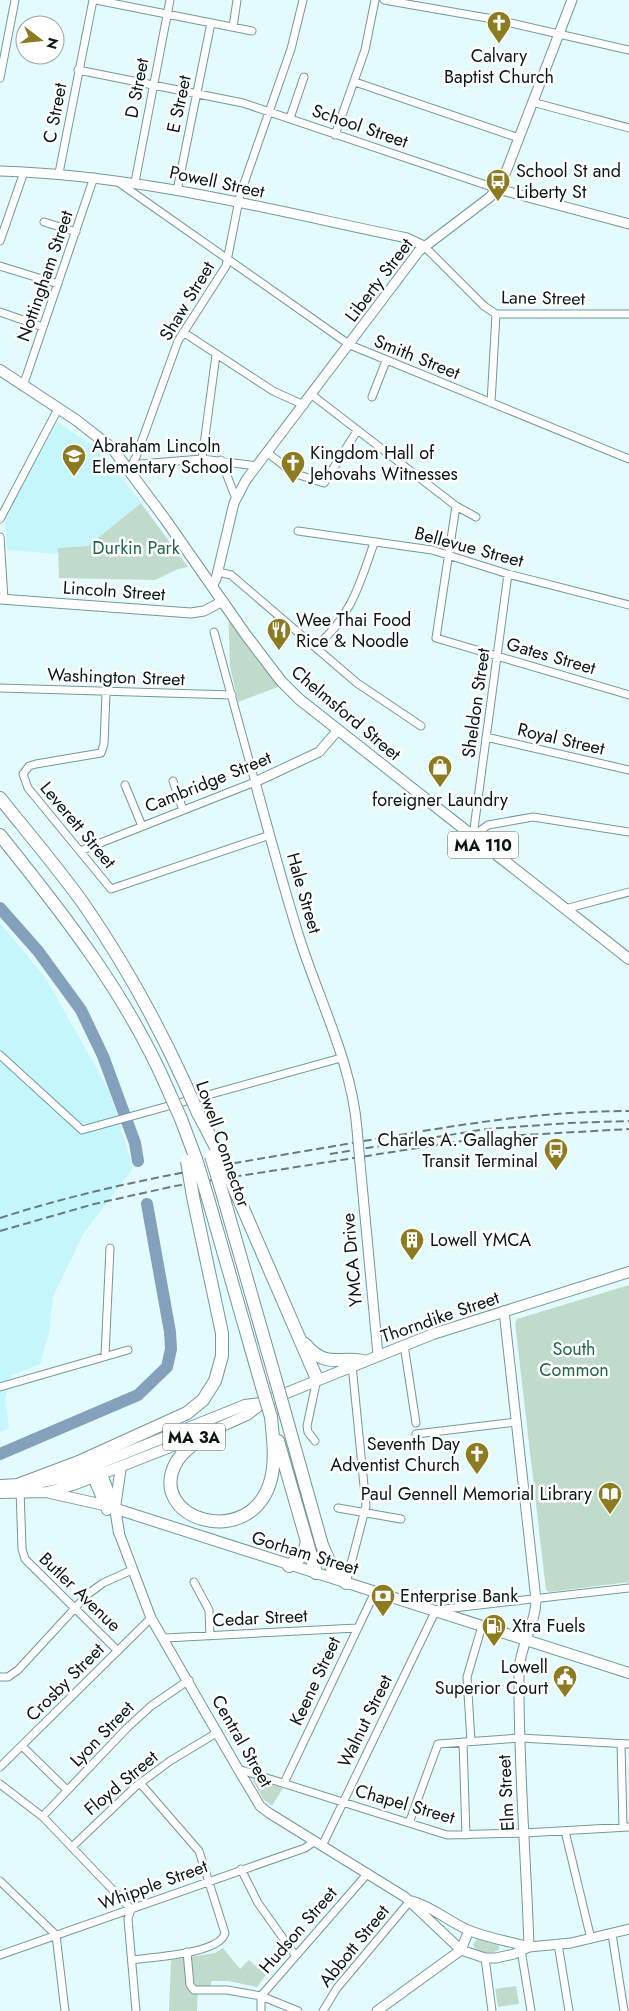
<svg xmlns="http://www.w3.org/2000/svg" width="629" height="2011" font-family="Jost,sans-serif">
<rect width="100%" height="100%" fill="#e4fbfe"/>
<path fill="#c4f6fb" d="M57 422 101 451 141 503 88 546 58 548V554L7 550 5 517Z
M0 923 47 980 110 1093 133 1168 83 1234 53 1297 49 1332 40 1364 12 1375 5 1399 9 1428 0 1432Z"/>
<path fill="#c0dbcc" d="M141 503 188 567 178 569 155 580 59 578 58 548 88 546Z
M228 606 286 684 238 702 230 666Z
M629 1285V1582L549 1592 546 1590 515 1323 517 1319Z
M254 1779 283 1788 272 1806 263 1799 253 1781Z
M477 1938 499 1944V1950C490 1954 478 1954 473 1945Z
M223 1948 240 1969 249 1960 266 1975 257 1987 228 1981H211V1986L198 1987 197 2011H169L171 1960 215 1953Z
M516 1986 519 2004 498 2007 495 1989Z"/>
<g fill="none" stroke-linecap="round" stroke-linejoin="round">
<path stroke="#83a1bd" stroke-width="12" d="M0 908 38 951 81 1010 103 1056 135 1143 138 1161
M0 1454 138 1395 167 1367 171 1349 170 1332 147 1204"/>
<defs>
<path id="minor" d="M96 0 252 31
M384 0 493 19 629 50
M233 27 237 0
M78 70 243 103 498 189
M0 78 15 0
M355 82 519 138
M532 102 629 128
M290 118 304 77
M335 135 365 50 375 0
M59 173 93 0
M118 182 350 345 629 459
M135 182 170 0
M177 191 211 23
M44 222 76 232
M0 241 24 172
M424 246 484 306 496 314H629
M0 266 58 284
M0 312 43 327
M183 332 273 391 304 405
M23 386 94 177
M312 395 456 506 476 517
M372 397 386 361
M491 403 496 314
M268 453 293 473 324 483 357 431
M202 459 216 355
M221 460 236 499
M131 468 140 464 202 459 257 466
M129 470 136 457 178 341 226 266 240 195 291 49 303 0
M456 506 436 638 629 695
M0 519 58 409
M298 531 432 550 508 574 629 605
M0 537 4 599
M218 572 231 575 357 683 421 726
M315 647C350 619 360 584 374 543
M0 688 232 695
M106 693 104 744 101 753 36 764 29 766 23 774 28 788 111 889 270 835
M486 737 629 770
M173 781 183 810
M125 785 142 826
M473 836 508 574
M473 836 488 825 533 817 629 832
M80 851 255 782 214 632
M565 909 629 892
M0 1055 82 1130 341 1058
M404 1345 416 1423
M105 1356 110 1248
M0 1387 128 1350
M416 1434 516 1422
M315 1441 308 1432 307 1426 317 1379
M20 1489 22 1549 25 1559 118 1651
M338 1508 401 1519
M194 1582 209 1610 210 1636
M346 1583 366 1506 352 1365
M165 1638 357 1628
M0 1677H8L18 1670 88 1594 103 1583 132 1570
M471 1741 467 1677 482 1626
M463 1742 466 1835
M621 1744 623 1827
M22 1746 67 1790
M0 1767 151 1618
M238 1769 447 1835 524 1833 629 1827
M284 1783 375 1592
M0 1784 43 1817 131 1909 128 1919 136 2011
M43 1816 127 1728 151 1706 189 1680
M409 1823 438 1744 520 1738 629 1744
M565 1831 591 1939
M73 1846 135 1787 170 1761 218 1732
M322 1846 436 1610 629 1588
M241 1869 258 1903 295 1955
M0 1881 56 1935 65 2011
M612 1934 624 2011
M558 1944 569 2011
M521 1950 531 2011
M187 1952 190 1985 194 1990H227L261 1996 298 2011
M0 1955 305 1848 315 1841
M485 1958 492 2011
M132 1960C152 1957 220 1954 225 1933L199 1851 140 1783
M261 2011V1996L368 1873
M323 2011 337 1988 410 1901"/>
<path id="tertiary" d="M0 171C138 175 272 210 407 238L424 246
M498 189 629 224
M212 586 216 579 234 503 246 480 419 251 490 197 502 182 572 0
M0 599 191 613 204 611 223 601
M338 730 319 752 255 782C270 836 284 890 301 943 321 1004 352 1065 357 1129
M360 1163 378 1355
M504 1311 536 1600C536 1624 520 1645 519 1670 518 1762 526 1854 529 1947
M119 1533 151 1618 238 1769 260 1806 269 1813 405 1897 461 1950 485 1958H496L514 1954 529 1947 571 1943 629 1929
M412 1901C433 1907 448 1921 468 1930 487 1938 509 1941 529 1947
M377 2011 461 1950 469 1930"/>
<path id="secondary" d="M99 1467 115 1508 119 1533
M90 1470 107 1510
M104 1505 629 1673"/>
<path id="primary" d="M0 370 76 420 112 448 165 519 246 635 281 681 299 699 629 959
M0 1485 37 1483 66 1477 245 1405 261 1403
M0 1493 47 1492 73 1485 211 1431 247 1415 264 1402 433 1334 629 1272
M50 1493 104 1505
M115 1508 121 1466"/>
<path id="motorway" d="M0 798C28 833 57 867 83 903 123 961 157 1022 186 1086
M0 835C65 916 128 996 169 1092
M198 1113 220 1155
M181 1119 196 1159
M235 1190 317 1379
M222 1192 276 1381
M207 1195 262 1387
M305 1344C326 1369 338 1356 363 1361
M285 1413 322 1545 332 1568 346 1583
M211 1431C200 1440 185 1448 177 1461 143 1519 252 1553 271 1479 276 1459 273 1438 271 1417
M278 1441 316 1573
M20 1484 81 1461 187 1413 203 1400 215 1381 222 1356V1333L193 1197
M289 1566 303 1555 307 1542"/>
</defs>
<use href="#minor" stroke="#73989c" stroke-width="9"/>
<use href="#tertiary" stroke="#73989c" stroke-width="11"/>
<use href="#secondary" stroke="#73989c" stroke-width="12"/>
<use href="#primary" stroke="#73989c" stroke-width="12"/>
<use href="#motorway" stroke="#73989c" stroke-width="14"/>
<use href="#minor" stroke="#fff" stroke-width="7"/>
<use href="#tertiary" stroke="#fff" stroke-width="9"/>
<use href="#secondary" stroke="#fff" stroke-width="10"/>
<use href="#primary" stroke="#fff" stroke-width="10"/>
<use href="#motorway" stroke="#fff" stroke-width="12"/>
<path stroke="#697b7e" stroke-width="2" stroke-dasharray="8 4" stroke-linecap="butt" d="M330 1154 487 1129 569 1123 629 1121
M0 1218C108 1183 217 1166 329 1147 429 1130 527 1111 629 1111
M0 1231 94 1204 175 1186 488 1137 629 1129"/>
<defs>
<path id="tertiary-bridge" d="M357 1129 360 1163"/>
<path id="motorway-bridge" d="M186 1086 198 1113
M169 1092 181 1119
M220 1155 235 1190
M211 1156 222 1192
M196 1159 207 1195
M187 1161 193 1197
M276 1381 285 1413
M262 1387 271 1417"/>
</defs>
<use href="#tertiary-bridge" stroke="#73989c" stroke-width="11" stroke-linecap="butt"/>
<use href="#motorway-bridge" stroke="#73989c" stroke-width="14" stroke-linecap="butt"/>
<use href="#tertiary-bridge" stroke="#fff" stroke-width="9"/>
<use href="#motorway-bridge" stroke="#fff" stroke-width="12"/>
</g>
<defs>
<symbol id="church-pin" viewBox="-11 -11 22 30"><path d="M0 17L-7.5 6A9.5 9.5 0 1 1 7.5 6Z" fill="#8d7b21" stroke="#fff"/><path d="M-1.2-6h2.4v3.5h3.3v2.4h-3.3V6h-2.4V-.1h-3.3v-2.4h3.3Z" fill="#fff"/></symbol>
<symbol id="bus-pin" viewBox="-11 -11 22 30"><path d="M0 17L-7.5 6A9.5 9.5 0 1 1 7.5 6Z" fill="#8d7b21" stroke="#fff"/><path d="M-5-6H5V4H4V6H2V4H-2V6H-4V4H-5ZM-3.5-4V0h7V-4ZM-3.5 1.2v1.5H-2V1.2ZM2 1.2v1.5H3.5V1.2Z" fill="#fff"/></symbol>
<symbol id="school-pin" viewBox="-11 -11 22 30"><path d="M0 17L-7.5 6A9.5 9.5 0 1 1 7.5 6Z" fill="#8d7b21" stroke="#fff"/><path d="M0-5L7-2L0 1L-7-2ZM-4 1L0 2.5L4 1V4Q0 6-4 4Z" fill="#fff"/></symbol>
<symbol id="restaurant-pin" viewBox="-11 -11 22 30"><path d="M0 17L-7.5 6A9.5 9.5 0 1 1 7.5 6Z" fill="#8d7b21" stroke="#fff"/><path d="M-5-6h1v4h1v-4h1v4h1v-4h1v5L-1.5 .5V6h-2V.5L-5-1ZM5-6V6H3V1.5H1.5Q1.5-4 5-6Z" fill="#fff"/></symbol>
<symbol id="shop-pin" viewBox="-11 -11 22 30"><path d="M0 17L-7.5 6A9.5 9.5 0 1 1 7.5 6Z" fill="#8d7b21" stroke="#fff"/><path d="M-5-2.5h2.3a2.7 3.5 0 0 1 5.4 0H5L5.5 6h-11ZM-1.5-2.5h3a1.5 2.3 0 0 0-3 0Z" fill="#fff"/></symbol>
<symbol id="building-pin" viewBox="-11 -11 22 30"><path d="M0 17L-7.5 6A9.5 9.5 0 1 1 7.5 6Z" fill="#8d7b21" stroke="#fff"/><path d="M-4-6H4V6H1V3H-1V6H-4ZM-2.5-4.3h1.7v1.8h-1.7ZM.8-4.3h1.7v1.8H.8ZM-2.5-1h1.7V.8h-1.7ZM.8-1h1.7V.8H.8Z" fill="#fff"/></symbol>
<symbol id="library-pin" viewBox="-11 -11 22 30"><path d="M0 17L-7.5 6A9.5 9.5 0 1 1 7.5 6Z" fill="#8d7b21" stroke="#fff"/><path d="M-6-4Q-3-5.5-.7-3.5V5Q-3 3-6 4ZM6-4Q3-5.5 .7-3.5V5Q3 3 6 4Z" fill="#fff"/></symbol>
<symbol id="bank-pin" viewBox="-11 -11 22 30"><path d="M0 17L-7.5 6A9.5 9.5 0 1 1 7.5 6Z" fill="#8d7b21" stroke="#fff"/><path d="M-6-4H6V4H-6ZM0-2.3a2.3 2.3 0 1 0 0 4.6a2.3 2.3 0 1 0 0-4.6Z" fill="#fff"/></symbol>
<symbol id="fuel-pin" viewBox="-11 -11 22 30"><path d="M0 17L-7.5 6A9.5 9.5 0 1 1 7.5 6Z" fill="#8d7b21" stroke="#fff"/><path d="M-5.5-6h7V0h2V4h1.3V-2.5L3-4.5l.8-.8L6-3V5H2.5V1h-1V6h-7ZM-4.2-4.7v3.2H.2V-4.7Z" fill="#fff"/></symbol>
<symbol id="civic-pin" viewBox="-11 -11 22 30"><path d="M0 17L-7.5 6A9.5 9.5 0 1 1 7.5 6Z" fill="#8d7b21" stroke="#fff"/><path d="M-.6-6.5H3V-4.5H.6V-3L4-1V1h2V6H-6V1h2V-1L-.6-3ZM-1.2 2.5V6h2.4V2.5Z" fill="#fff"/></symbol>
</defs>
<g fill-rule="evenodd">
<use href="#church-pin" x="485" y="9" width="28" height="38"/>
<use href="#bus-pin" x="484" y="167" width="28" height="38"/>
<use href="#school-pin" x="60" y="442" width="28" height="38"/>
<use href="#church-pin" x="279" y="449" width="28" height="38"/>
<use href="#restaurant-pin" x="265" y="616" width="28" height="38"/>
<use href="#shop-pin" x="426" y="753" width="28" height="38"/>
<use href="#bus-pin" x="542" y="1136" width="28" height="38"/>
<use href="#building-pin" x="398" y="1226" width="28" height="38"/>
<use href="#church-pin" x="463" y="1440" width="28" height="38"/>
<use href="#library-pin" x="596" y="1480" width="28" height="38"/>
<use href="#bank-pin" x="369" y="1582" width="28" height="38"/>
<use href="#fuel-pin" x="480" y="1612" width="28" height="38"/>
<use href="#civic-pin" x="551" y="1663" width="28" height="38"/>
</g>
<g text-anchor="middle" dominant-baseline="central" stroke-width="5" stroke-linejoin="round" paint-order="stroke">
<g fill="#fff" stroke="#535d5e" stroke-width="1">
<rect x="448" y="831.5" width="70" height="27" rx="4"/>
<rect x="163" y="1423.5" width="62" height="27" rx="4"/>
</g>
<g font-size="16" font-weight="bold" fill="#091719">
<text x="483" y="845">MA 110</text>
<text x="194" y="1437">MA 3A</text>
</g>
<g font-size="18" fill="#091719" stroke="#fff" text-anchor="start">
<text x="499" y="56" text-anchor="middle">Calvary<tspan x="499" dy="21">Baptist Church</tspan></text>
<text x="516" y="171">School St and<tspan x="516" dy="21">Liberty St</tspan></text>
<text x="92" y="446">Abraham Lincoln<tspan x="92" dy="21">Elementary School</tspan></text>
<text x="310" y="453">Kingdom Hall of<tspan x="310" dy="21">Jehovahs Witnesses</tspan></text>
<text x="296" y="620">Wee Thai Food<tspan x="296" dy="21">Rice &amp; Noodle</tspan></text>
<text x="440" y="800" text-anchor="middle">foreigner Laundry</text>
<text x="538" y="1140" text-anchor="end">Charles A. Gallagher<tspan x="538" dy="21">Transit Terminal</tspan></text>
<text x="430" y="1240">Lowell YMCA</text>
<text x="460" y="1444" text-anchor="end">Seventh Day<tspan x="460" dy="21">Adventist Church</tspan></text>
<text x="592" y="1494" text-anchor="end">Paul Gennell Memorial Library</text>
<text x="400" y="1596">Enterprise Bank</text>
<text x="512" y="1626">Xtra Fuels</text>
<text x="548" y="1667" text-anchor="end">Lowell<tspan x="548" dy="21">Superior Court</tspan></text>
</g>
<g font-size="18" fill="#091719" stroke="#fff">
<text transform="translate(137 88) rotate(-79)">D Street</text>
<text transform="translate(179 104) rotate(-78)">E Street</text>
<text transform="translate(55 113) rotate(-79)">C Street</text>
<text transform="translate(360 126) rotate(19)">School Street</text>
<text transform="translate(217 182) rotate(12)">Powell Street</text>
<text transform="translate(45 276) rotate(-71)">Nottingham Street</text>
<text transform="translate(379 280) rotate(-53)">Liberty Street</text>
<text transform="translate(543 298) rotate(1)">Lane Street</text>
<text transform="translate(187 301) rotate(-59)">Shaw Street</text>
<text transform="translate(417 357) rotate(22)">Smith Street</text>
<text transform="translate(469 547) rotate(15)">Bellevue Street</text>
<text transform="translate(114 591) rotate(4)">Lincoln Street</text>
<text transform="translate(551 656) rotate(16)">Gates Street</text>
<text transform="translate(116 677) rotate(2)">Washington Street</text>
<text transform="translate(476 703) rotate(-82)">Sheldon Street</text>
<text transform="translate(346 713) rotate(40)">Chelmsford Street</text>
<text transform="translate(561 739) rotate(13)">Royal Street</text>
<text transform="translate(208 782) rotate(-22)">Cambridge Street</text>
<text transform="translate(78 825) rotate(50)">Leverett Street</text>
<text transform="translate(304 893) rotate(74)">Hale Street</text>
<text transform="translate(223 1144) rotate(71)">Lowell Connector</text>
<text transform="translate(352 1260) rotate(-95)">YMCA Drive</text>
<text transform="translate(440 1317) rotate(-19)">Thorndike Street</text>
<text transform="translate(305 1553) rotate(17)">Gorham Street</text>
<text transform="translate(80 1592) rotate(44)">Butler Avenue</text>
<text transform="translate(260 1618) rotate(-3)">Cedar Street</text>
<text transform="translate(315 1681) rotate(-65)">Keene Street</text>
<text transform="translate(65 1682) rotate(-45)">Crosby Street</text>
<text transform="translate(365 1721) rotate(-64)">Walnut Street</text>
<text transform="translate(102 1734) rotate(-46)">Lyon Street</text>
<text transform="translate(242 1741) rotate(60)">Central Street</text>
<text transform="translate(121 1783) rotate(-40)">Floyd Street</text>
<text transform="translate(506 1793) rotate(-93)">Elm Street</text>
<text transform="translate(405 1804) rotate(16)">Chapel Street</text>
<text transform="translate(153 1885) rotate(-20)">Whipple Street</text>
<text transform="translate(298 1930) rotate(-49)">Hudson Street</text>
<text transform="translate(354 1946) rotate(-51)">Abbott Street</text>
</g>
<g font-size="18" fill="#216548" stroke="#fff">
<text x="136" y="548">Durkin Park</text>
<text x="574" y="1349">South<tspan x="574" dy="21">Common</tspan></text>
</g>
</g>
<g transform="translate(40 40) rotate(106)"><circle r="24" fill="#ffffff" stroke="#9da2a3"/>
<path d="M0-4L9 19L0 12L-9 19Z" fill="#8d7b21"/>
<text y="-8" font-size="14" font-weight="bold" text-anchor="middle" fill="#091719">N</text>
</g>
</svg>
